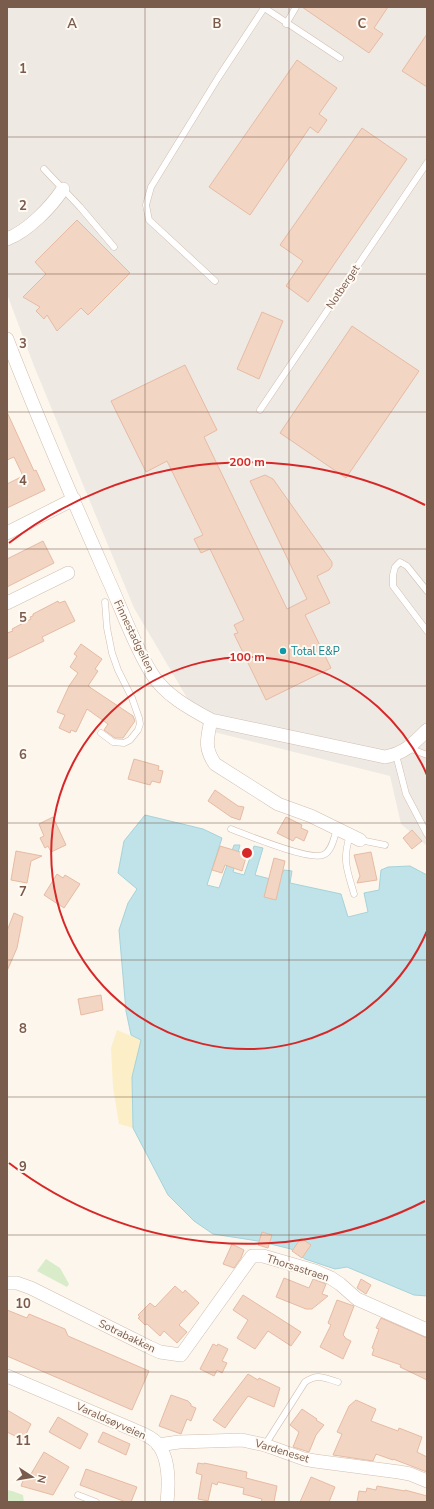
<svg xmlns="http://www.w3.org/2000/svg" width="434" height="1509" font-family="'Nunito Sans',sans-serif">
<rect width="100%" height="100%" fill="#fdf6ec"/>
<path fill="#efe9e4" d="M7 7H427V846L401 824 390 776 206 730 134 608 34 366 7 294Z"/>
<path fill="#d8ecc9" d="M46 1259 60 1268 69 1284 67 1287 37 1271Z
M7 1490 12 1491 23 1495 24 1502H7Z"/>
<path fill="#fcefc7" d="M117 1030 141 1040 132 1077 133 1128 119 1124 113 1087 111 1048Z"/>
<path fill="#bfe3e8" stroke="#a5d3da" d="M145 815 203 829 222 838 207 885 219 888 234 845H240L233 872 244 875 254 846 263 848 255 875 278 881 284 870 292 871 290 883 341 894 348 917 368 912 364 893 379 890 381 870 388 867 410 866 427 875V1296L414 1295 347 1267 335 1269 305 1259 291 1249 258 1241 213 1234 194 1221 168 1195 133 1128 132 1077 141 1040 131 1035 126 1011 119 930 128 903 137 889 118 873 124 841Z"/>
<path fill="#f3d5c3" stroke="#e6bba3" d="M302 7H388L374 28 383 34 369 53Z
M427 34V87L402 71Z
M297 60 337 88 319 114 327 120 318 133 310 127 250 215 209 187Z
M362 128 407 159 308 302 286 286 303 261 280 245Z
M77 220 130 273 88 315 81 308 57 331 47 315 44 319 36 311 40 307 23 297 46 274 35 262Z
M262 312 283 321 259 379 237 369Z
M352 326 419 371 346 478 280 433Z
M185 365 217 430 204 437 287 609 307 599 250 481 265 475 273 479 332 562V566L329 570 317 576 330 603 305 615 331 668 266 700 234 634 238 633 234 625 244 620 210 549 201 553 194 539 203 535 167 461 146 472 111 401Z
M7 412 34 471 36 470 45 490 7 508V484L23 476 14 457 7 460Z
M43 541 54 563 7 587V559Z
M58 601 59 603 65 601 75 621 42 637 44 641 7 659V633L13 631 12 629 31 619 30 617 33 616V614Z
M81 644 102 659 95 669 98 671 88 686 133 716 135 721 123 738H115L104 730 108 724 87 709 76 732 71 730 70 733 59 728 65 715 57 712 69 686 78 673 70 667 77 656 74 654Z
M134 759 159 766 158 770 163 771 160 783 152 781 150 785 128 779Z
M215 790 238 806 244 807 240 820 231 817 208 801Z
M53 817 66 845 51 852 48 846 45 848 40 838 44 836 39 824Z
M286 817 302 825 301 828 308 831 304 841 296 837 293 841 277 833Z
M412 830 422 841 412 849 403 838Z
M220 846 247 854 242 871 225 865 222 873 212 870Z
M16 851 42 856 31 861 27 883 11 880Z
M371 852 377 880 357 883 360 876 354 855Z
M274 858 285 861 276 900 264 897Z
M57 874 63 878 65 875 80 884 64 908 44 895Z
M14 913 23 917 17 948 7 971V931Z
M101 995 103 1010 81 1015 78 999Z
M262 1232 272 1235 268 1248 258 1245Z
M301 1238 311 1245 302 1258 292 1251Z
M232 1244 244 1250 241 1258 234 1268 223 1264Z
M284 1278 309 1288 313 1279 326 1284 322 1294 328 1296 312 1309H306L276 1297Z
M361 1279 371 1285 366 1294 357 1288Z
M175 1286 183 1293 185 1290 199 1303 179 1325 187 1332 177 1343 164 1331 160 1336 147 1324 145 1325 138 1318 140 1317 138 1315 150 1303 155 1307Z
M243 1295 301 1332 291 1346 268 1331 255 1349 237 1338 248 1320 233 1310Z
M337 1300 354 1306 343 1335 345 1337V1338L351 1341 343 1359 320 1347 331 1325 328 1323Z
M7 1310 27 1318 29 1314 65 1329 68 1336 149 1371 132 1410 7 1356Z
M381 1318 427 1338V1380L400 1367 401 1365 372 1355 374 1349 372 1348 379 1329 376 1328Z
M213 1344 217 1346 218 1344 228 1349 222 1361 227 1363 222 1373 217 1370 214 1376 200 1369Z
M248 1374 258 1380 259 1378 280 1388 274 1407 248 1396 225 1428 213 1420Z
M171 1395 188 1401 191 1404V1406L196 1408 191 1421 187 1419 181 1434 159 1426Z
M356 1400 376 1409 371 1421 398 1431 399 1428 422 1437 417 1452 427 1457V1472L393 1459V1460L376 1454 373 1461 333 1455 342 1434 337 1432 349 1406Z
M302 1409 317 1419 316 1420 324 1425 316 1435 309 1452 293 1447 299 1432 290 1425Z
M7 1410 31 1424 23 1440 7 1432Z
M58 1417 88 1434 80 1449 49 1432Z
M103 1432 130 1444 126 1455 98 1442Z
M44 1452 69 1467 53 1495 21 1486 26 1473 31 1474Z
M198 1463 204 1464V1463L247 1472 246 1478 277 1486 274 1502H261L262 1499 243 1494 244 1488 218 1482 217 1485 212 1483 208 1501 198 1499 202 1475 196 1473Z
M86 1469 137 1487 131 1502H126L80 1485Z
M311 1477 335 1487 329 1502H300Z
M377 1486 405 1491V1490L427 1496V1502H357L359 1491 366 1492 367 1488 376 1490Z"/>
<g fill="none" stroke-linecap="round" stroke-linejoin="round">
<defs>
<path id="lane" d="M263 7 340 58
M286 24 296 7
M44 169 80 207 114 247
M215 281 149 220 146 205 151 187 218 78 264 8
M260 410 427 163
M427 591 407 566 400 562 395 567 393 575V586L427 631
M101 733 113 742 124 743 130 740 138 730 140 724 139 718 132 698 118 670 112 653 107 628 105 602
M409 748 427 755
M396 755 406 794 427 834
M231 829C247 835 309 861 323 855 332 852 334 837 337 829
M350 835C342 861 347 869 354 894
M360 840 385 845
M265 1445 305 1382C318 1373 324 1378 338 1382
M78 1495 96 1502"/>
<path id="street" d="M7 239C28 231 51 207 63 189
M7 339C38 419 72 498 107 577 122 609 133 644 152 674 165 695 189 708 211 720L385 757C405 753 413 744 427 730
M7 533 74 499
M7 603 68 573
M211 720C207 739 204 748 215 764L278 804 311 816 360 840
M7 1283H17L31 1288 149 1347 160 1352 181 1355 252 1256H263L315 1271 331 1278 340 1284 357 1299 427 1330
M7 1376 134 1430C142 1433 152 1437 158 1444 170 1460 169 1484 167 1502
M158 1445 179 1442 242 1440 265 1445 304 1459 315 1461 399 1472 410 1474 427 1481"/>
</defs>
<use href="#lane" stroke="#d1beb0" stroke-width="7"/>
<use href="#street" stroke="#d1beb0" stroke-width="14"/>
<use href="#lane" stroke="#fff" stroke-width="6"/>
<use href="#street" stroke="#fff" stroke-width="13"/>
</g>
<path fill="none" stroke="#7a5c4d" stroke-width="1" stroke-opacity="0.55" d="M145 7V1502M289 7V1502M7 137H427M7 274H427M7 412H427M7 549H427M7 686H427M7 823H427M7 960H427M7 1097H427M7 1235H427M7 1372H427"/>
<g fill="none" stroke="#d62828" stroke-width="2">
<path d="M427 931A196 196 0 1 1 427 775"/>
<path d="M425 1201A391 391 0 0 1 9 1163M9 543A391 391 0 0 1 425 505"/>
</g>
<circle fill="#0f9aa8" stroke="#fffaf3" stroke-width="1.5" cx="283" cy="651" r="4"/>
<g text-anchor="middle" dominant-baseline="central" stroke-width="4" stroke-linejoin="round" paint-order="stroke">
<g font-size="11" fill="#7a5c4d" stroke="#fffaf3">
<text transform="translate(343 287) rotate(-56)">Notberget</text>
<text transform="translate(134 636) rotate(64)">Finnestadgeilen</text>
<text transform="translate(298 1268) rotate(18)">Thorsastraen</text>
<text transform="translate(127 1336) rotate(26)">Sotrabakken</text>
<text transform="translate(111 1421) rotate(24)">Varaldsøyveien</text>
<text transform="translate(282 1451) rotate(17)">Vardeneset</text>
</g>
<g font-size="11" fill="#0d838f" stroke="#fffaf3" text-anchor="start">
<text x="291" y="651">Total E&amp;P</text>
</g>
</g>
<g font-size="13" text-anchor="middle" font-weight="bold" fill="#7a5c4d" stroke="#fffaf3" stroke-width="4" stroke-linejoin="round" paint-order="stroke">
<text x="72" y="28">A</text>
<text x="217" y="28">B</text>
<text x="362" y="28">C</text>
<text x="23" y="73">1</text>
<text x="23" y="210">2</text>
<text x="23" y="348">3</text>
<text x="23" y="485">4</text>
<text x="23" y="622">5</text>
<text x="23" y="759">6</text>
<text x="23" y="896">7</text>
<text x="23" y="1033">8</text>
<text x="23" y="1171">9</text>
<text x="23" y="1308">10</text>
<text x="23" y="1445">11</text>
</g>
<circle cx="247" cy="853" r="6" fill="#d62828" stroke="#fffaf3" stroke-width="2"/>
<g font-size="12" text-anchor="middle" font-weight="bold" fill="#d62828" stroke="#fffaf3" stroke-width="4" stroke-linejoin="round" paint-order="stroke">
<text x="247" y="466">200 m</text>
<text x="247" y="661">100 m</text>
</g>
<rect width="434" height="1509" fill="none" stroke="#7a5c4d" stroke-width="16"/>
<g transform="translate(32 1477) rotate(102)" stroke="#fffaf3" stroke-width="3" paint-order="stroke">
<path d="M0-3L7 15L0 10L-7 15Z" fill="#7a5c4d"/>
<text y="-6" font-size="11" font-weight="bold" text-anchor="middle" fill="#7a5c4d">N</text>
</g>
</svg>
